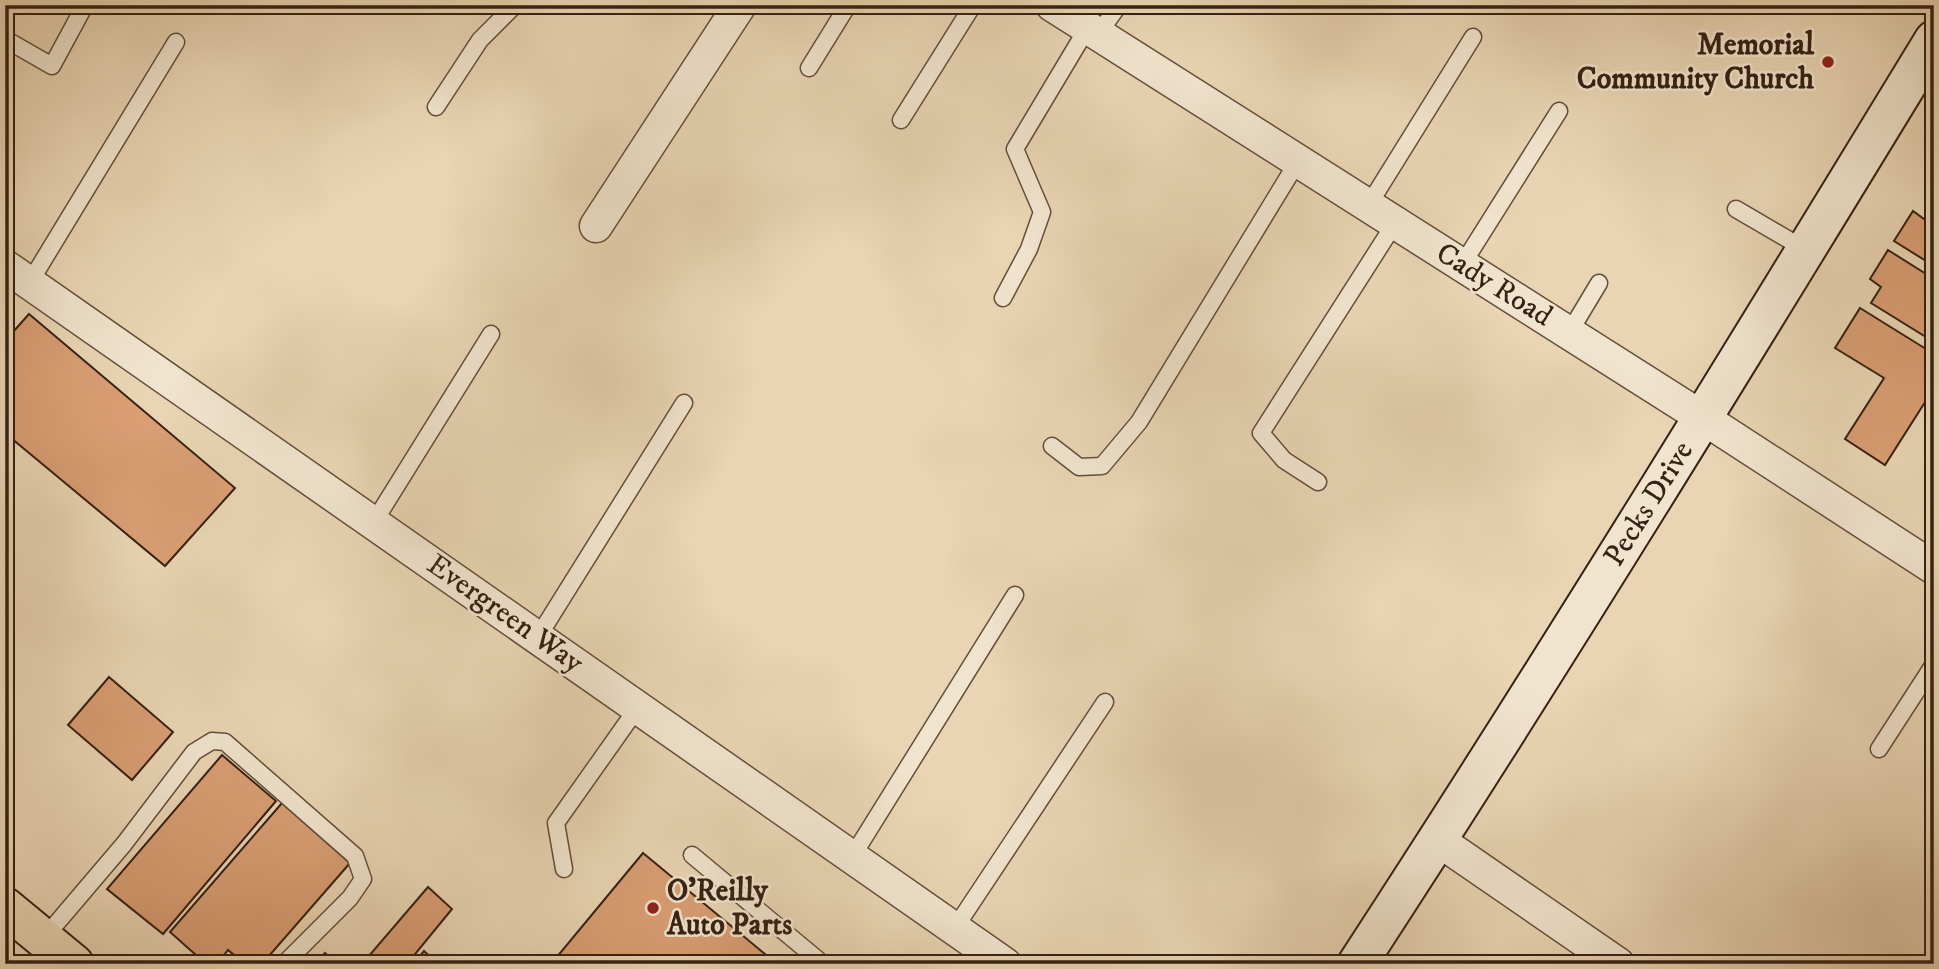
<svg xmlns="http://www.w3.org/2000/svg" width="1939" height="969" font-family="'IM FELL DW Pica',serif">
<rect width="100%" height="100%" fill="#e9d5b3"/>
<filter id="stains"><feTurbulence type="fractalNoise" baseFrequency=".00286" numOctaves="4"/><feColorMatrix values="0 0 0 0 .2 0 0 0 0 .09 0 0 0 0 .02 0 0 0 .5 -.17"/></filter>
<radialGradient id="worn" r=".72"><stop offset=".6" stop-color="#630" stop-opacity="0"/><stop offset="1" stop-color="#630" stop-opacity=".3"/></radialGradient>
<path fill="#d99e74" stroke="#362113" stroke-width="2" d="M1934 204V266L1894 241 1913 211 1924 219Z
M1888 250 1934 279V342L1871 303 1881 287 1870 279Z
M1860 308 1934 354V388L1885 465 1845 439 1884 378 1835 348Z
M29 314 235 488 165 566 5 433V341Z
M109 677 173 732 132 780 68 725Z
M222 755 276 801 163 934 107 889Z
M282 803 350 863 262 964H245L228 950 217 964H206L170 932Z
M643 853 777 964H551Z
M428 887 452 909 407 964H362Z
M424 951 438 964H413Z
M325 953 338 964H315Z"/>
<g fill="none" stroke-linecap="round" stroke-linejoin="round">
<defs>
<path id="lane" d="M1098 34 1119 5
M5 39 52 66 85 5
M809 68 848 5
M436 107 480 40 515 5
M901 120 973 5
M1368 206 1473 37
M1736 209 1806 250
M1462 265 1559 111
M30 282 176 42
M1003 298 1029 249 1042 212 1015 149 1088 27
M1569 333 1599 283
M1052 446 1079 467 1102 466 1139 422 1298 161
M1318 482 1284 460 1261 433 1395 223
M374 522 491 334
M538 637 684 403
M1879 749 1934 664
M692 855 823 964
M852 857 1015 595
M564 869 556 823 638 707
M955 928 1105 702
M44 938 124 844 194 752 212 741 225 742 355 856 363 879 350 898 284 964"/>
<path id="street" d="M1052 5 1703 418 1934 568
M596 226 740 5
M5 266 1005 964
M1438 840 1618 964"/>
<path id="secondary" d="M1357 964C1555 660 1745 350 1934 40"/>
<path id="primary" d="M5 907 74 964"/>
</defs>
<use href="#lane" stroke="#634e3b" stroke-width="19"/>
<use href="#street" stroke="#634e3b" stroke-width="35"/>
<use href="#secondary" stroke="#362113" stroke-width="42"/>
<use href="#primary" stroke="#362113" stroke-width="42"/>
<use href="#lane" stroke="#f1e4ce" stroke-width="16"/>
<use href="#street" stroke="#f1e4ce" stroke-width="32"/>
<use href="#secondary" stroke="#f1e4ce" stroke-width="38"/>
<use href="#primary" stroke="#e9d5b3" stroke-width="38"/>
</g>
<g fill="#8f2418" stroke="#f1e4ce" stroke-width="2.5">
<circle cx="1828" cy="62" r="7"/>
<circle cx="653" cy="908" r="7"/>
</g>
<g text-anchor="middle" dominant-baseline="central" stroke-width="5" stroke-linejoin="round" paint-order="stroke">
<g font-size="30" font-weight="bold" fill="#362113" stroke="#f1e4ce" text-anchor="end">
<text x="1814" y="45">Memorial<tspan x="1814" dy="34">Community Church</tspan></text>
<text x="667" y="891" text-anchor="start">O'Reilly<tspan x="667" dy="34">Auto Parts</tspan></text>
</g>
<g font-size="30" fill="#362113" stroke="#f1e4ce">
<text transform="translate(1494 285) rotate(32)">Cady Road</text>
<text transform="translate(1649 504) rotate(-58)">Pecks Drive</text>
<text transform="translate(505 614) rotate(35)">Evergreen Way</text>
</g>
</g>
<rect width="1939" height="969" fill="none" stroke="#e9d5b3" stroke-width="28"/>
<rect x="7" y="7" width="1925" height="955" fill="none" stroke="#362113" stroke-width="3.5"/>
<rect x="14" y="14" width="1911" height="941" fill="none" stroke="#362113" stroke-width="2"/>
<rect width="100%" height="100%" filter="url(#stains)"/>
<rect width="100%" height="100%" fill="url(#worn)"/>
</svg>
